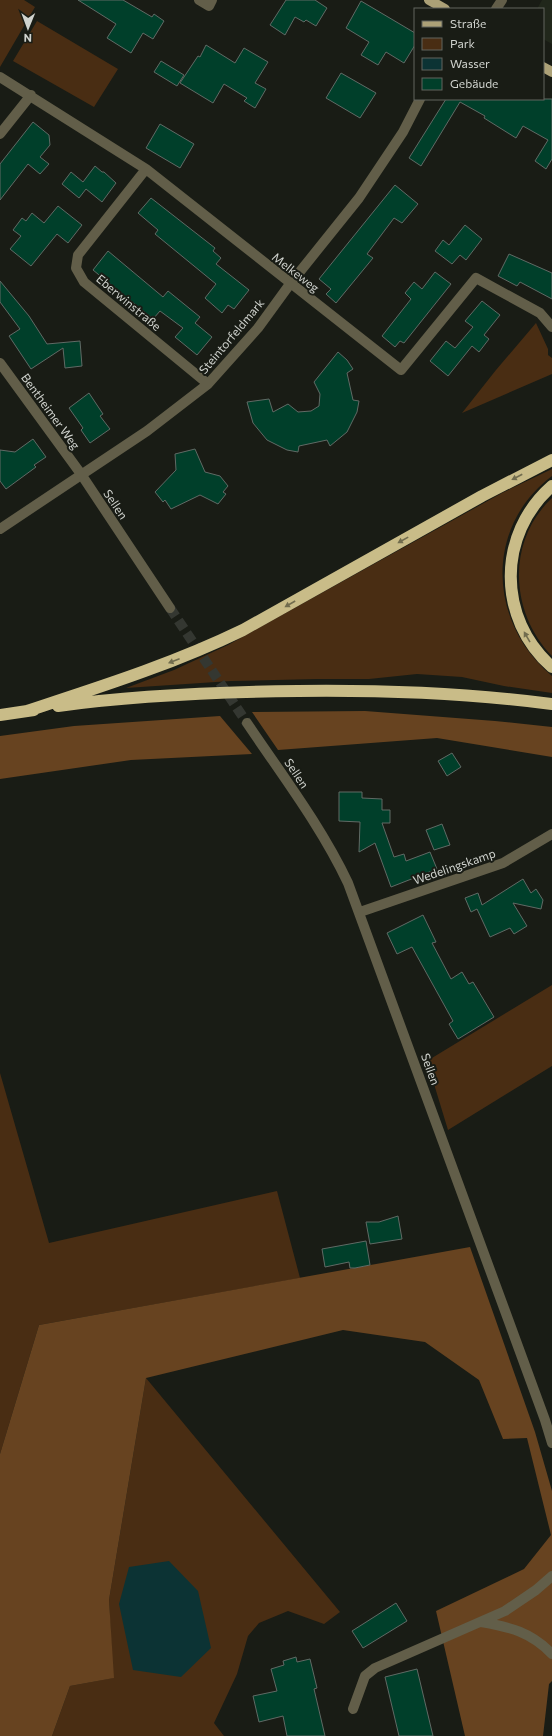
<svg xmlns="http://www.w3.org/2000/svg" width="552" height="1736" font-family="Commissioner,sans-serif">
<rect width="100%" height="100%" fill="#191c15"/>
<path fill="#21271b" d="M542 0H552V44L543 39V9H537Z"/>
<path fill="#492d13" d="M0 0H24L35 7 0 67Z
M37 21 118 69 94 107 13 61Z
M536 323 548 349V355L552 358V374L462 413 496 370Z
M552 469V476C484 527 488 623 552 676V693L504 686 462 677 417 674 369 679H317L231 681 126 688 174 670 228 645 502 493Z
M552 498V656C510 613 506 541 552 498Z
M552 985V1066L448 1130 427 1061Z
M0 1073 49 1243 277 1191 300 1278 39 1325 0 1454Z
M146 1378 340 1612 324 1624 288 1611 259 1623 248 1636 237 1674 214 1723 224 1736H52L70 1686 113 1678 109 1600Z"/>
<path fill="#674320" d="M365 711 495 721 552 727V757L437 738 278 750 252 712Z
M220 716 252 754 131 760 0 779V736L74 726Z
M470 1247 535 1432 552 1491V1681L549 1684 543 1736H465L436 1611 524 1569 551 1535 527 1438 503 1439 479 1380 425 1342 343 1330 146 1378 109 1600 114 1678 70 1686 52 1736H0V1454L39 1325Z"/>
<path fill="#0c3334" d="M169 1561 198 1591 211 1648 181 1677 133 1670 119 1604 129 1567Z"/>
<path fill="#003f2a" stroke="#606a65" d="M78 0H123L152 17 154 14 164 21 153 39 143 33 131 53 107 38 116 24Z
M286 0H315L327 8 316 26 306 20 304 22 295 17 285 35 270 25Z
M361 1 415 33V45L404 63 386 52 378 65 361 55 369 42 346 28Z
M206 45 235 63 244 48 268 62 255 83 266 89 255 108 244 101 247 98 224 84 213 103 180 83 198 56 200 57Z
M161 61 184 75 177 86 154 72Z
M341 73 376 93 360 118 326 98Z
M446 99H552V159L546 169 535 161 548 140 523 126 516 138 484 118 485 116 460 102 421 166 409 158Z
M33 122 49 135 50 145 40 157 49 164 40 174 28 164 0 200V164Z
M160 124 194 144 180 168 146 148Z
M95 166 102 172H104L116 183 102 202 86 189 79 198 62 184 71 172 83 182Z
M395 185 418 204 402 223 394 218 367 254 373 258 336 303 326 294 331 289 319 279Z
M151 198 215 248 213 251 221 258 216 264 249 290 234 309 228 305 222 313 205 298 216 284 155 234 158 230 138 213Z
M58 206 82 225 68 243 57 234 31 266 10 249 21 236 13 230 22 218 26 221 32 213 44 223Z
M465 225 482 239 466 260 460 255 452 264 435 251 443 240 449 245Z
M108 251 163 297 168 291 200 317 195 323 212 337 197 355 175 337 183 328 160 311 153 319 93 270Z
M509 254 552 273V299L520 282 517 286 498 276Z
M435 272 451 284 404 343 400 341 395 347 382 336 411 299 405 293 414 282 422 289Z
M0 281 29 316 47 344 80 341 82 366 65 368 63 348 31 369 9 336 20 329 0 302Z
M482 301 500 315 484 335 489 339 479 352 472 346 448 376 430 361 446 341 455 348 473 327 465 321Z
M338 352 347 360 353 369 347 373 353 400 359 401 357 412 347 432 330 446 327 440 299 446 298 452 287 450 267 440 253 423 247 402 269 399 273 412 288 404 298 412 311 411 319 406 320 394 314 382Z
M89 393 103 414 100 416 110 429 90 443 81 430 83 428 69 408Z
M33 439 46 457 34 465 36 467 6 489 0 481V450L15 452Z
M195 449 205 472 220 476 228 486 223 492 226 494 218 504 200 495 171 509 165 500 163 502 155 492 176 470 175 454Z
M452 753 461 767 447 776 438 761Z
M339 792H362V798L382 799V810H390V823H382L394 857 404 854 406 861 430 852 437 869 391 887 375 843 359 852 360 822 339 821Z
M442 824 450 845 434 850 426 830Z
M523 879 531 893 536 889 543 900 541 909 513 903 527 926 514 934 510 928 490 937 477 909 471 912 465 898 478 893 482 905Z
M423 915 436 942 432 943 451 979 462 972 469 984 473 982 494 1017 458 1039 449 1024 453 1021 412 947 397 954 387 933Z
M398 1216 402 1239 370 1244 366 1222H379Z
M366 1241 370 1265 355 1268H350L349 1262 325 1267 322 1249Z
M396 1603 407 1621 363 1648 352 1631Z
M296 1657 297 1662 310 1659 317 1688 314 1689 325 1736H287L283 1716 259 1722 253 1696 277 1691 271 1669 284 1665 283 1661Z
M417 1669 433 1736H399L385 1677Z"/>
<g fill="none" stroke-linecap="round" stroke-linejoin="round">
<path stroke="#343731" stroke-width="10" stroke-dasharray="10 5" stroke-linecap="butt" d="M170 608 247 723"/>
<path stroke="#625e49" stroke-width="10" d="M199 0 209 6 212 0
M496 9 502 0
M0 77 146 169 401 370 476 278 540 313 552 327
M0 134 31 95
M146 169 78 255 76 268 84 282 208 384
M0 363 81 474 170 608
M0 529 147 431 208 384 258 328 290 284 359 198 403 132 420 99
M247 723C282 775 321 826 348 883L545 1420 552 1443
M360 912 503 863 552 834
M481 1622C510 1627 531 1632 552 1654
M353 1709 365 1676 375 1668 505 1611 536 1590 552 1576"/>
<path stroke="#aca177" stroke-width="10" d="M429 0 445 9
M543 67 552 72"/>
<path stroke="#c9bc88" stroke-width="12" d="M552 486C497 534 497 619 552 667
M58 706C137 695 218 692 298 691 383 690 467 693 552 704
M27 711C100 687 173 664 243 630L482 496 552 460
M0 715 34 710"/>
</g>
<defs><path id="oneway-solid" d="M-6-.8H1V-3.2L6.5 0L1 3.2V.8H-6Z"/></defs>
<g fill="#716c4e">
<use href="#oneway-solid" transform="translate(517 477) rotate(152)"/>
<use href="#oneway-solid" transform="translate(403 540) rotate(151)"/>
<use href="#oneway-solid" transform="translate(290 604) rotate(150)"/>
<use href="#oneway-solid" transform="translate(527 637) rotate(-120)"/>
<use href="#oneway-solid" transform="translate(174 661) rotate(159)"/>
</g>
<g text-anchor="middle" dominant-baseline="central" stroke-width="4" stroke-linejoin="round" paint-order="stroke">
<g font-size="12" fill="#d0d3ce" stroke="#191c15">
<text transform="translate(296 272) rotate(38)">Melkeweg</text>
<text transform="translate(129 302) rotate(40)">Eberwinstraße</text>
<text transform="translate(231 336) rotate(-50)">Steintorfeldmark</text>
<text transform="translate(51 411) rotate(54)">Bentheimer Weg</text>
<text transform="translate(116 504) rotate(56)">Sellen</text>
<text transform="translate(297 773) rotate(56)">Sellen</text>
<text transform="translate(454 866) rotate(-19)">Wedelingskamp</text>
<text transform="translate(431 1069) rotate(70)">Sellen</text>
</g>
</g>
<rect x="414" y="8" width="130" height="92" fill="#191c15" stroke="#62655f"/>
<rect x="422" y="21" width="20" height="6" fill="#aca177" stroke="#62655f"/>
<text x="450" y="28" font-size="12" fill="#d0d3ce">Straße</text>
<rect x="422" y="38" width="20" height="12" fill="#492d13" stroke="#62655f"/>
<text x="450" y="48" font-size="12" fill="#d0d3ce">Park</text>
<rect x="422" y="58" width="20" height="12" fill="#0c3334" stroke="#62655f"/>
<text x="450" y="68" font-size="12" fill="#d0d3ce">Wasser</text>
<rect x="422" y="78" width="20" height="12" fill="#003f2a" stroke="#62655f"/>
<text x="450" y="88" font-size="12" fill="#d0d3ce">Gebäude</text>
<g transform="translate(28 28) rotate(181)" stroke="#191c15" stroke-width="3" paint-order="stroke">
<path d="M0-3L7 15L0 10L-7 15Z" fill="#d0d3ce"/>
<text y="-6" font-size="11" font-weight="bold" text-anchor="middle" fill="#d0d3ce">N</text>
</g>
</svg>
